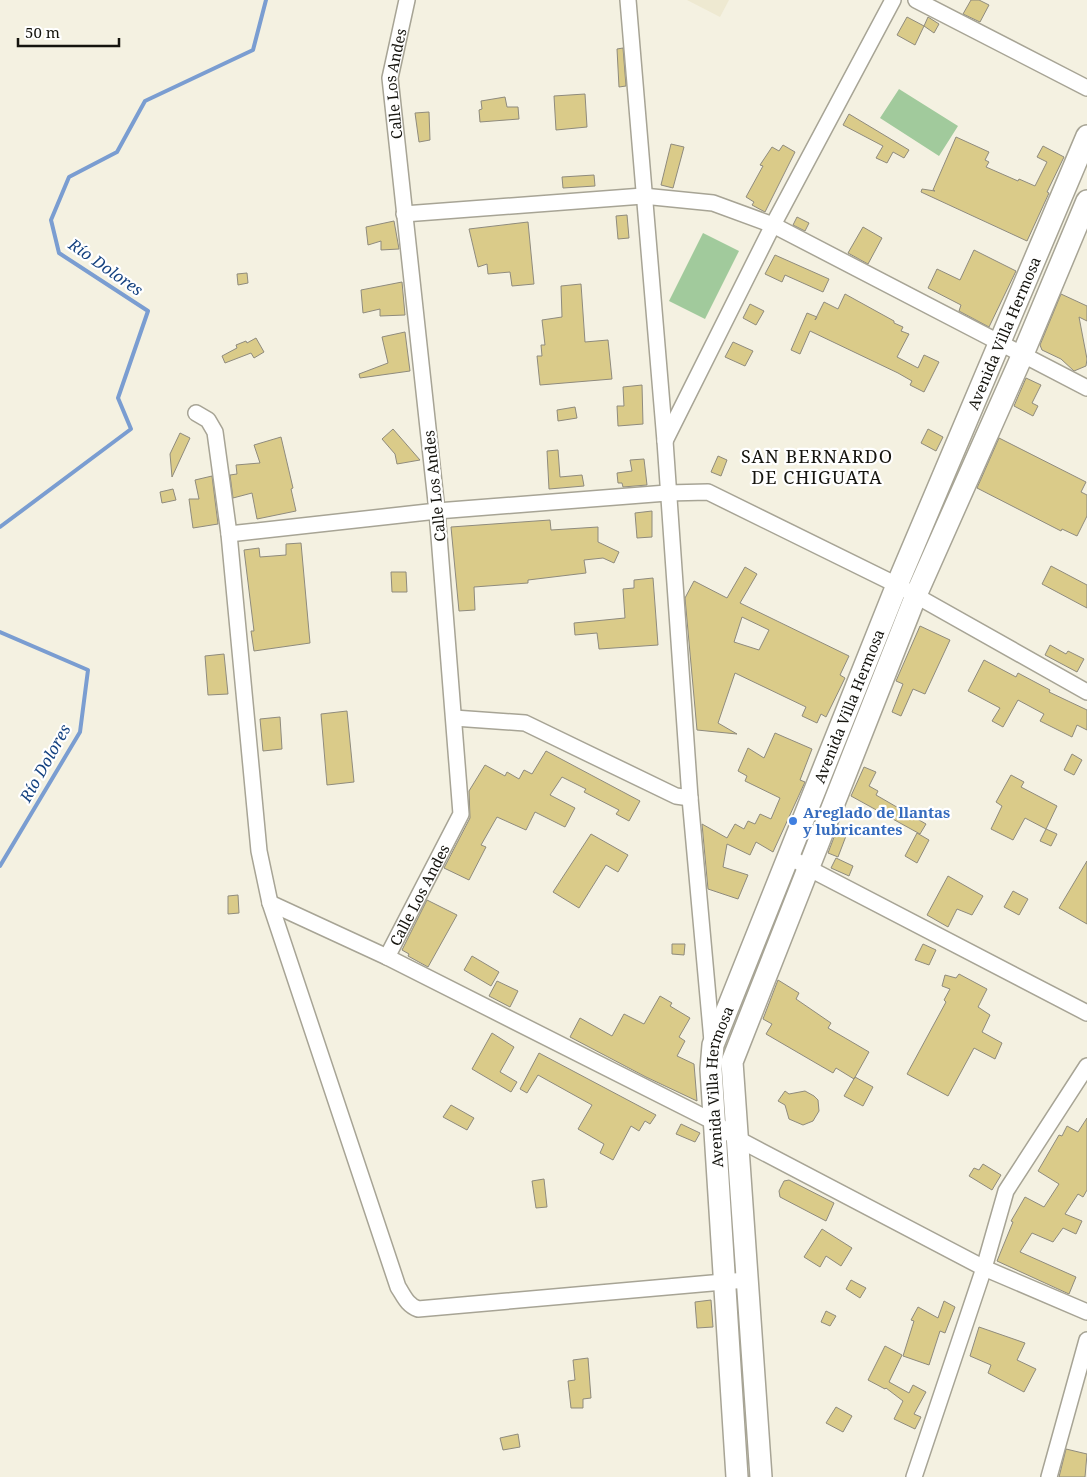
<svg xmlns="http://www.w3.org/2000/svg" width="1087" height="1477" font-family="'Noto Serif',serif">
<rect width="100%" height="100%" fill="#f4f1e1"/>
<path fill="#eee9d1" d="M687 0H729L720 17Z"/>
<path fill="#a1ca9c" d="M899 89 958 126 939 156 880 118Z
M703 233 739 251 705 319 669 301Z"/>
<g fill="none" stroke-linecap="round" stroke-linejoin="round">
<path stroke="#7a9dd1" stroke-width="4" d="M0 527 131 429 118 398 148 311 59 253 51 220 69 177 117 152 145 101 253 50 266 0
M0 632 88 670 80 732 0 866"/>
</g>
<path fill="#dacb89" stroke="#8f8b7d" fill-rule="evenodd" d="M971 0H979L989 5 980 22 963 14Z
M907 17 924 26 915 45 897 35Z
M928 17 939 24 934 33 924 26Z
M623 48 626 86 619 87 617 49Z
M585 94 587 127 556 130 554 96Z
M505 97 507 107H518L519 119 480 122 479 110 482 109 481 101Z
M429 112 430 140 419 142 415 113Z
M849 114 909 150 904 158 893 152 887 163 876 158 883 146 843 125Z
M956 137 989 152 985 160 989 162 986 167 1018 181 1019 179 1035 186 1047 162 1037 157 1043 146 1064 157 1047 192 1049 193 1027 241 921 192 922 189 935 191 933 190Z
M671 144 684 147 673 188 661 185Z
M783 145 795 152 765 212 752 205 754 202 746 197 763 166 760 165 772 147 779 151Z
M594 175 595 186 563 188 562 177Z
M627 215 629 238 618 239 616 216Z
M797 217 809 223 805 231 793 225Z
M394 221 399 249 381 250V241L368 245 366 227Z
M528 222 534 284 512 286 510 272 488 274 487 264 478 267 469 229Z
M863 227 882 238 868 264 848 253Z
M974 250 1016 271 989 327 959 311 961 305 928 288 937 269 960 280Z
M775 255 829 279 823 292 785 275 782 282 765 274Z
M247 273 248 283 238 285 237 274Z
M402 282 405 315 380 316V309L363 313 361 290Z
M581 284 585 342 608 340 612 379 540 385 537 356H542L541 345H545L542 320 562 317 561 286Z
M845 294 894 321V323L903 327 901 331 909 334 897 357 918 368 924 355 939 362 924 392 910 385 912 381 898 373 810 331 800 354 791 350 807 313 817 317 815 320 824 302 838 309Z
M1061 294 1087 306V321L1079 317 1087 359 1086 366 1074 371 1061 359 1042 350 1040 345Z
M750 304 764 311 756 325 743 318Z
M405 332 410 371 360 378 359 374 388 363 382 337Z
M256 338 264 352 254 358 251 353 225 363 222 356 237 348 236 345 246 341 247 343Z
M733 342 753 351 745 366 725 357Z
M1026 378 1041 385 1032 403 1038 406 1033 416 1014 406Z
M642 385 643 424 618 426 617 406H624L623 387Z
M575 407 577 418 558 421 557 410Z
M393 429 420 460 397 464 395 454 382 439Z
M928 429 943 437 936 451 921 443Z
M180 433 190 438 172 477 170 454Z
M281 437 293 488 291 489 296 511 257 519 252 493 233 498 230 475 237 474 236 465 260 463 254 445Z
M999 438 1086 482 1081 492 1087 495V516L1077 536 1062 529 1061 531 977 488Z
M558 450 560 477 582 475 584 486 549 489 547 451Z
M718 456 727 460 721 476 711 472Z
M644 459 647 485 623 487 622 483H618L617 473 632 471 630 460Z
M212 476 218 524 193 528 189 499H199L195 480Z
M173 489 176 500 162 503 160 492Z
M652 511V537L637 538 635 513Z
M550 520 551 530 598 527V542L619 552 614 563 603 558 584 560 586 573 528 580V583L474 587 475 610 459 611 451 527Z
M301 543 310 643 254 651 251 631H254L244 550 259 548 260 557 286 555V544Z
M1051 566 1087 585V608L1042 584Z
M745 567 757 574 740 603 849 656 840 675 845 678 826 717 821 714 817 723 802 716 806 707 735 673 718 723 737 734 697 730 685 598 694 581 727 598ZM742 617 769 630 759 650 734 642Z
M391 572H406L407 592H392Z
M653 578 658 645 599 649 597 633 575 635 574 623 625 618 623 589 634 588V580Z
M920 626 950 640 925 694 913 689 901 716 892 712 903 684 896 681Z
M1050 645 1066 654 1068 651 1084 659 1077 672 1045 655Z
M224 654 228 694 208 695 205 656Z
M984 660 1016 677 1018 673 1050 690 1049 692 1087 710V730L1077 725 1072 737 1040 721 1044 714 1018 700 1003 727 992 721 1000 708 968 691Z
M347 711 354 782 327 785 321 714Z
M280 717 282 749 263 751 260 719Z
M775 733 812 749 800 780 805 782 773 852 756 842 750 855 727 844 723 867 748 875 738 899 708 889 702 824 727 838 735 824 744 829 748 821 755 824 760 814 771 819 780 798 745 781 747 776 738 771 748 748 764 758Z
M546 751 640 801 629 821 616 814 619 810 584 792 586 789 562 777 550 795 575 808 565 827 535 812 526 830 497 817 481 845 486 847 469 880 444 868 470 818 469 791 485 765 505 776 507 772 519 779 524 770 532 774Z
M1072 754 1082 760 1074 775 1064 770Z
M864 767 876 772 869 786 878 791 876 795 926 824 920 834 851 796Z
M1011 775 1024 782 1021 787 1057 806 1046 829 1025 818 1013 840 991 829 1002 806 996 802Z
M1046 829 1057 834 1051 846 1040 841Z
M836 832 846 836 838 857 828 853Z
M917 833 929 840 917 863 905 856Z
M591 834 628 855 618 872 606 865 579 908 553 892Z
M836 858 853 866 849 876 831 868Z
M1087 861V924L1059 908Z
M948 876 983 896 972 915 957 909 948 927 927 915Z
M1013 891 1028 899 1019 915 1004 907Z
M238 895 239 913 228 914V896Z
M427 900 457 915 428 967 408 956 409 954 402 950Z
M672 944H685L684 955 672 954Z
M923 944 936 950 929 965 915 960Z
M472 956 499 972 491 986 464 970Z
M959 974 987 989 978 1007 990 1015 982 1032 1002 1043 995 1059 974 1048 948 1096 907 1074 946 1002 944 1000 950 989 942 986 945 975 956 978Z
M778 980 799 993 796 999 831 1023 828 1028 869 1052 854 1079 836 1068 833 1073 766 1034 772 1024 763 1019Z
M497 981 518 991 510 1007 489 996Z
M660 996 672 1003 670 1006 690 1018 679 1037 685 1041 677 1056 694 1064 697 1101 646 1077 570 1037 580 1018 612 1036 624 1014 644 1024Z
M492 1033 514 1047 500 1072 517 1082 511 1092 472 1069Z
M539 1053 656 1115 650 1124 645 1121 639 1131 631 1126 613 1160 600 1153 604 1144 578 1129 592 1105 538 1075 527 1093 520 1089Z
M855 1077 873 1087 863 1106 844 1096Z
M785 1091 789 1094 805 1091 814 1096 818 1100 819 1111 813 1121 803 1125 789 1119 785 1105 778 1101Z
M451 1105 474 1118 467 1130 443 1117Z
M1087 1118V1190L1083 1197 1078 1194 1065 1214 1082 1221 1076 1234 1063 1228 1053 1242 1032 1233 1020 1252 1076 1277 1069 1294 997 1261 1013 1222 1011 1221 1025 1197 1044 1207 1059 1184 1038 1171 1059 1135 1062 1136 1067 1126 1078 1132Z
M681 1124 700 1133 695 1142 676 1134Z
M983 1164 1001 1175 992 1190 969 1176 974 1168 979 1170Z
M544 1179 547 1207 536 1208 532 1181Z
M789 1180 834 1203 826 1221 780 1197 779 1191 784 1181Z
M822 1229 852 1248 841 1266 826 1256 820 1267 804 1257Z
M851 1280 866 1288 860 1298 846 1289Z
M711 1300 713 1327 697 1328 695 1302Z
M944 1301 955 1307 945 1333 940 1331 929 1365 903 1356 914 1321 911 1320 918 1307 938 1318Z
M826 1311 836 1316 830 1326 821 1322Z
M979 1327 1025 1343 1017 1360 1036 1369 1024 1392 988 1373 991 1365 970 1356Z
M885 1346 902 1355 889 1382 909 1393 913 1385 926 1392 914 1414 921 1417 915 1429 894 1419 903 1401 886 1388 885 1389 868 1380Z
M588 1358 591 1398 583 1399V1408H571L568 1381 575 1380 573 1360Z
M836 1407 852 1416 843 1432 826 1423Z
M518 1434 520 1447 503 1450 500 1438Z
M1066 1449 1087 1454 1085 1477H1059Z"/>
<g fill="none" stroke-linecap="round" stroke-linejoin="round">
<defs>
<g id="street">
<path d="M628 0 665 441 690 798 712 1041"/>
<path d="M916 0 1087 88"/>
<path d="M404 214 643 196 713 203 773 225 1087 388"/>
<path d="M196 413 208 420 215 432 229 534 259 851 270 903 398 1287C404 1296 407 1305 418 1309L746 1280"/>
<path d="M665 441 773 225 893 0"/>
<path d="M229 534 437 511 667 493 708 492 897 585 1087 692"/>
<path d="M454 718 525 723 676 796 690 798"/>
<path d="M789 856 808 868 1087 1013"/>
<path d="M270 903 387 957 714 1122 736 1138 984 1268 1087 1312"/>
<path id="s1" d="M387 957 461 814 437 511 390 78 407 0"/>
<path d="M914 1477 984 1268 1006 1191 1087 1066"/>
<path d="M1049 1477 1087 1340"/>
</g>
<g id="secondary">
<path id="s2" d="M737 1477 711 1069 713 1045 897 585 1087 136"/>
<path d="M761 1477 732 1062 916 595 1023 354 1087 201"/>
</g>
</defs>
<use href="#street" stroke="#a7a495" stroke-width="18"/>
<use href="#secondary" stroke="#a7a495" stroke-width="24"/>
<use href="#street" stroke="#fff" stroke-width="15"/>
<use href="#secondary" stroke="#fff" stroke-width="21"/>
</g>
<circle fill="#3f7fe0" stroke="#fff" stroke-width="2" cx="793" cy="821" r="5"/>
<g text-anchor="middle" dominant-baseline="central" stroke-width="4.5" stroke-linejoin="round" paint-order="stroke">
<g font-size="15" fill="#15140e" stroke="#fff">
<text stroke="none"><textPath href="#s1" startOffset="895">Calle Los Andes</textPath></text>
<text stroke="none"><textPath href="#s2" startOffset="1202">Avenida Villa Hermosa</textPath></text>
<text transform="translate(434 486) rotate(-96)">Calle Los Andes</text>
<text stroke="none"><textPath href="#s2" startOffset="798">Avenida Villa Hermosa</textPath></text>
<text stroke="none"><textPath href="#s1" startOffset="70">Calle Los Andes</textPath></text>
<text stroke="none"><textPath href="#s2" startOffset="392">Avenida Villa Hermosa</textPath></text>
</g>
<g font-size="15" font-weight="bold" fill="#366cbe" stroke="#fff" text-anchor="start">
<text x="803" y="812">Areglado de llantas<tspan x="803" dy="17">y lubricantes</tspan></text>
</g>
<g font-size="16" font-style="italic" fill="#154280" stroke="#fff">
<text transform="translate(106 267) rotate(35)">Río Dolores</text>
<text transform="translate(45 763) rotate(-61)">Río Dolores</text>
</g>
<g font-size="18" letter-spacing="1" fill="#15140e" stroke="#fff">
<text x="817" y="456">SAN BERNARDO<tspan x="817" dy="21">DE CHIGUATA</tspan></text>
</g>
</g>
<path d="M18 38v8h101v-8" fill="none" stroke="#15140e" stroke-width="2.5"/>
<text x="25" y="38" font-size="15" fill="#15140e" stroke="#ffffff" stroke-width="4" paint-order="stroke">50 m</text>
</svg>
